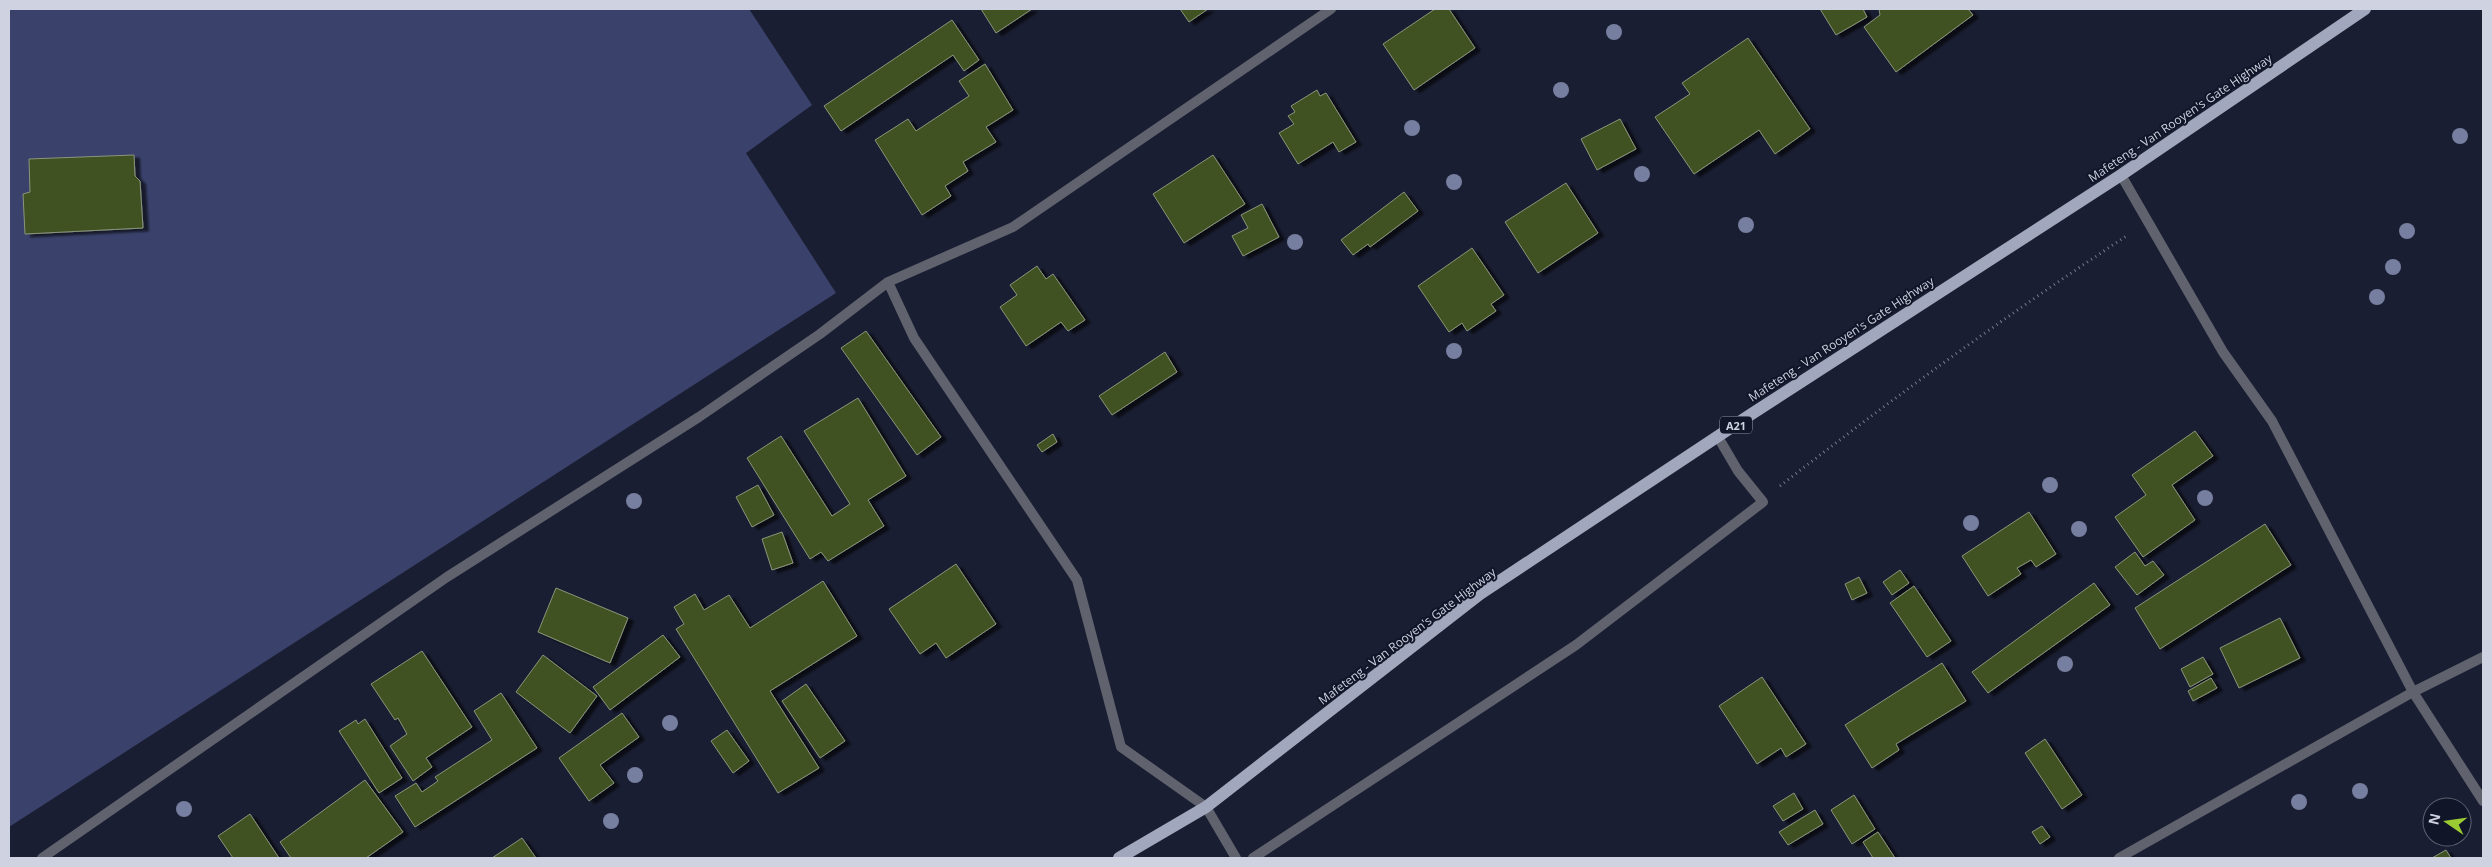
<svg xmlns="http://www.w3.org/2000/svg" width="2492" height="867" font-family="'Open Sans',sans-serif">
<defs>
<filter id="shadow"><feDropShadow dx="5.5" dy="3" stdDeviation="1" flood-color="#0009"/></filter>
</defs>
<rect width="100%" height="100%" fill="#1a1e32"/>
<path fill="#3a426c" d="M9 9H749L812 105 746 153 836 293 9 827Z"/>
<path fill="#3f5120" stroke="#8b957c" filter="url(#shadow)" d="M981 9H1032L996 33Z
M1180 9H1208L1189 22Z
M1435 9H1449L1475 48 1414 90 1383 44Z
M1820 9H1863L1867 17 1836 35Z
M1879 9H1968L1973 15 1896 72 1864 27 1880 15Z
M952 20 979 60 964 71 953 55 841 131 824 106Z
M1748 38 1810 129 1775 154 1759 130 1694 174 1655 117 1690 94 1682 83Z
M985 64 1013 110 986 127 996 142 963 162 968 171 945 186 951 196 922 215 875 140 908 119 916 131 969 96 959 81Z
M1317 90 1320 96 1326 93 1356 142 1339 152 1333 142 1298 164 1279 133 1294 124 1288 116 1295 112 1291 106Z
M1620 119 1636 149 1597 170 1581 139Z
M134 155 135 176 140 181 143 228 25 234 23 194 30 192 29 159Z
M1213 155 1245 204 1184 243 1153 194Z
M1566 183 1598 233 1538 273 1505 222Z
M1404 192 1418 211 1370 247 1368 244 1353 255 1341 240Z
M1262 204 1279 237 1243 256 1232 236 1248 228 1241 215Z
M1472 248 1504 295 1491 304 1496 311 1467 331 1462 323 1449 332 1418 286Z
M1037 266 1046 279 1053 274 1085 320 1068 331 1061 322 1026 346 1000 307 1017 295 1010 285Z
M866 331 941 437 917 455 841 348Z
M1165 352 1177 372 1112 415 1099 396Z
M858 398 906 476 868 500 884 526 828 561 821 552 810 559 747 458 781 436 832 516 850 504 804 431Z
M2195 431 2213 456 2172 485 2195 520 2143 557 2115 517 2146 495 2132 475Z
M1053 434 1057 442 1042 452 1037 445Z
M758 485 774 515 752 527 736 497Z
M2029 512 2056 554 2036 567 2031 560 2017 568 2021 574 1988 596 1962 556Z
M2265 524 2291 565 2160 649 2135 608Z
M782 532 793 563 772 570 762 539Z
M2135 552 2145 566 2153 561 2164 575 2137 595 2115 567Z
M956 564 996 624 946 658 936 643 920 654 889 609Z
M1900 570 1909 583 1892 595 1883 582Z
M1859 577 1867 593 1852 600 1845 584Z
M823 581 857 636 770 691 819 768 778 793 676 629 684 624 674 607 695 594 704 610 729 595 750 628Z
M2094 583 2110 605 1988 693 1972 672Z
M1914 586 1951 641 1927 657 1890 603Z
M556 588 628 618 610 663 538 632Z
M2280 618 2300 658 2239 688 2220 648Z
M663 635 680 657 610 710 593 687Z
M422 651 472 727 426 758 432 767 413 781 390 746 407 734 398 718 395 720 371 684Z
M543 655 597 696 570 733 516 692Z
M2203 657 2213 674 2190 687 2181 669Z
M1942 663 1966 701 1896 744 1899 750 1872 768 1845 725Z
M1762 677 1806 744 1786 757 1781 748 1757 764 1719 706Z
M2211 678 2217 688 2193 701 2188 691Z
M806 684 845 741 820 758 782 701Z
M501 693 537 748 415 827 395 796 416 783 422 792 438 781 435 777 492 740 474 711Z
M622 713 639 737 600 765 614 783 589 801 559 758Z
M365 719 402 778 379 793 339 731 356 720 358 724Z
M727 730 749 761 733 773 711 741Z
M2045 739 2082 795 2062 809 2025 753Z
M365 780 403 832 366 858H291L280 842Z
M1794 793 1803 809 1783 821 1773 806Z
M1854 795 1875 829 1852 844 1831 810Z
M1815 810 1823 824 1788 845 1779 832Z
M250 814 279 858H233L218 836Z
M2042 826 2050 837 2040 844 2032 832Z
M1878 832 1895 858H1873L1863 842Z
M522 838 536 858H492Z
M2446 850 2451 858H2432Z"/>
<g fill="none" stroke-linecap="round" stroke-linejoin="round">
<path stroke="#75798a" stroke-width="3" stroke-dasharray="1 4" stroke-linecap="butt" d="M1780 486C1893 398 2008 314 2128 235"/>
<path stroke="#60636e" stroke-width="10" d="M2413 692 2483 657
M1253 858 1576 645 1763 502 1738 471 1718 437"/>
<path stroke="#60636e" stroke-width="10" d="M2121 175 2223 352 2272 421 2413 692 2483 801
M888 282 914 338 1077 580 1121 747 1206 807 1236 858
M42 858 447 577 699 417 820 334 888 282 1013 227 1331 9
M2119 858 2413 692"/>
<path stroke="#a1a7bd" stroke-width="12" d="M1119 858 1206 807 1480 594 1750 415 2121 175 2365 9"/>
</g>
<g fill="#767fa0">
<circle cx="1614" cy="32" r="8"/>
<circle cx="1561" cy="90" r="8"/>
<circle cx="1412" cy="128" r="8"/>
<circle cx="2460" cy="136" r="8"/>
<circle cx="1642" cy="174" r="8"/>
<circle cx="1454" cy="182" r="8"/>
<circle cx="1746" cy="225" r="8"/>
<circle cx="2407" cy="231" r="8"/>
<circle cx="1295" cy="242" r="8"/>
<circle cx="2393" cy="267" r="8"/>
<circle cx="2377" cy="297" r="8"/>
<circle cx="1454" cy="351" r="8"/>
<circle cx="2050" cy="485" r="8"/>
<circle cx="2205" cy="498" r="8"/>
<circle cx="634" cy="501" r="8"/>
<circle cx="1971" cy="523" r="8"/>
<circle cx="2079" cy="529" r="8"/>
<circle cx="2065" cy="664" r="8"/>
<circle cx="670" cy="723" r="8"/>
<circle cx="635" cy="775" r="8"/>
<circle cx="2360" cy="791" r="8"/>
<circle cx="2299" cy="802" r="8"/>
<circle cx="184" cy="809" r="8"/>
<circle cx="611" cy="821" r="8"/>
</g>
<g text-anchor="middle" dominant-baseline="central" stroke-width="4" stroke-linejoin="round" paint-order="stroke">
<rect fill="#111528" stroke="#9699a9" stroke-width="1" x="1720" y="416.5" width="32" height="17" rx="4"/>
<g font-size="11" font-weight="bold" fill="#cfd2e0">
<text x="1736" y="425">A21</text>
</g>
<g font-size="12" fill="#cfd2e0" stroke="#111528">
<text transform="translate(2180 118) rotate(-34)">Mafeteng - Van Rooyen's Gate Highway</text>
<text transform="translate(1841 339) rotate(-33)">Mafeteng - Van Rooyen's Gate Highway</text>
<text transform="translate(1407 636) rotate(-37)">Mafeteng - Van Rooyen's Gate Highway</text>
</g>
</g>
<rect width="2492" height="867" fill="none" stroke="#cfd2e0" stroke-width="20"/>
<g transform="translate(2447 822) rotate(283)"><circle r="24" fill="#111528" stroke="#5d6172"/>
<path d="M0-4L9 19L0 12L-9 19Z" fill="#9bcb33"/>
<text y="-8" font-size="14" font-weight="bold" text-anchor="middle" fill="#cfd2e0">N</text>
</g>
</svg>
